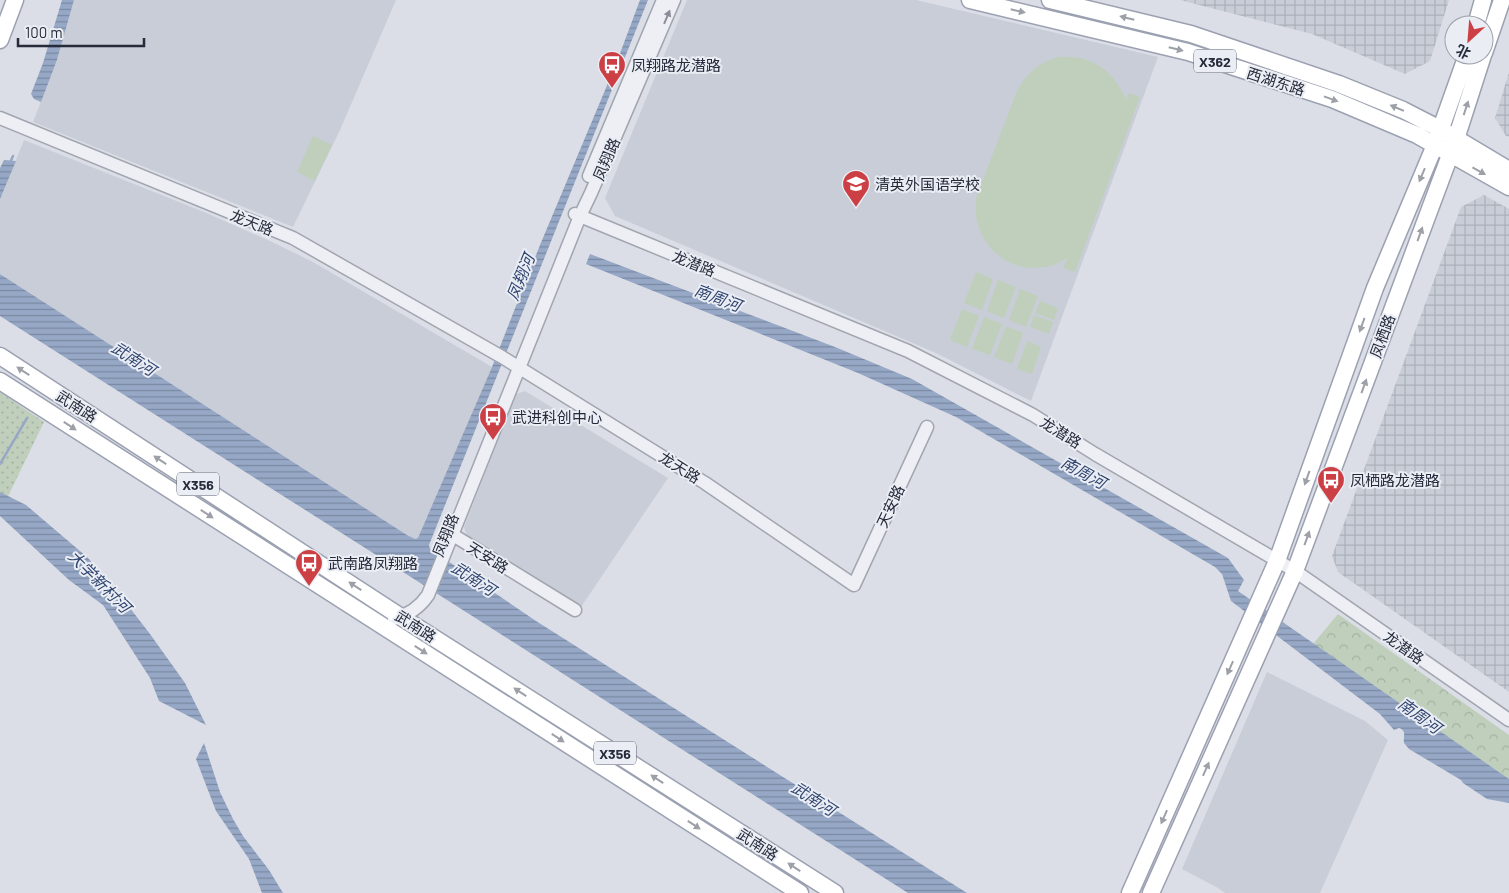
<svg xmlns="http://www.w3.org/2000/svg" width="1509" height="893" font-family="Barlow,'Noto Sans SC',sans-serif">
<defs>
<pattern id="industrial-grid" width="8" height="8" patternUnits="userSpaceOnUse" patternTransform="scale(1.25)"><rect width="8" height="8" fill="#c9cdd7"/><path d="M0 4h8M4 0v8" fill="none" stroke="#acb0b9"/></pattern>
<pattern id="forest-crowns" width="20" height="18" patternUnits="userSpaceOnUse" patternTransform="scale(1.25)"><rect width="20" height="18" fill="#bfcfbc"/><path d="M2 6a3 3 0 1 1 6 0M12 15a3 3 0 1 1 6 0" fill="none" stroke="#a4b2a2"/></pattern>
<pattern id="park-dots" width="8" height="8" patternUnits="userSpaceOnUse" patternTransform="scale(1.25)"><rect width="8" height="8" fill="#bfcfbc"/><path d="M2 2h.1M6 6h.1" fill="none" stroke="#a4b2a2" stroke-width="1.8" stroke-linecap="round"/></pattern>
<pattern id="water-rules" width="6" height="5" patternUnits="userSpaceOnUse" patternTransform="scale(1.25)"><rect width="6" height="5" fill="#96a8c6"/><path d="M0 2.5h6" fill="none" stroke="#7a89a2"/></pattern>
</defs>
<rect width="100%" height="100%" fill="#dbdee6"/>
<path fill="#c9cdd7" d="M74 0H396L340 130 293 227 33 122 57 60Z
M687 0H916L1158 57 1031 401 936 353 615 216 605 198Z
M24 140 204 212 272 242 313 262 492 367 419 538 415 539 407 535 0 274V199Z
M525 391 668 478 581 607 467 536 464 527 516 394Z
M1267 672 1365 721 1388 740 1320 893H1225L1218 888 1182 869Z"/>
<path fill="url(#industrial-grid)" d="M1180 0H1449L1430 61 1405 74 1312 34Z
M1509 72V137L1506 136 1495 118Z
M1484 195 1509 209V692L1338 572 1332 556 1461 207Z"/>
<path fill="#bfcfbc" d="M1058 57C1091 54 1113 70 1126 99L1129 93 1140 97 1075 272 1063 268 1067 258C1060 262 1053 266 1045 267 1003 275 968 236 977 195L1017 91C1027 73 1038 63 1058 57Z
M313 136 332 145 315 181 297 172Z
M976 272 993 279 982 310 964 303Z
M998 280 1016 287 1004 318 987 311Z
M1020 289 1038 296 1026 327 1009 320Z
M1040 301 1058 308 1054 320 1035 313Z
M962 309 979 316 967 347 950 340Z
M1034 315 1053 322 1049 334 1030 327Z
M984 317 1002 324 990 355 972 349Z
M1006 326 1023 333 1012 364 994 357Z
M1027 341 1041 347 1032 374 1017 369Z"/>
<path fill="url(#forest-crowns)" d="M1338 614 1509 735V779L1313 644Z"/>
<path fill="url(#park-dots)" d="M0 392 44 422 0 513Z"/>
<path fill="url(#water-rules)" d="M62 0H74L57 60 41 102 34 99 31 94 43 63Z
M640 0H648L429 545 430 549 536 621 967 893H908L0 316V274L407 535 415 539 418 538 492 367 540 245 616 64Z
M4 160 16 161 0 199V168Z
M590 254 835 347 912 379 1228 558 1244 580 1238 591 1509 779V803L1487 799 1463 783 1461 780 1409 749 1404 743C1403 735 1407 731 1399 728L1394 730 1380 714 1231 601 1222 574 1215 567 956 417 858 373 586 264Z
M0 492 26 505 87 557 109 581 150 634 185 683 206 725 159 701 150 678 103 605 69 580 0 516Z
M204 743 220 792 233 819 243 836 269 870 283 893H262L249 859 216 811 196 759Z"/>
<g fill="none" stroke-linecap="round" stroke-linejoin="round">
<path stroke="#96a8c6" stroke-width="2.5" d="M10 163 13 156
M0 464 27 418"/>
<defs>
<path id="minor" d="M0 118 293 238 502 357 705 483 854 585 927 427
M589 176 663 0
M575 214 908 351 1033 415 1095 454 1295 571 1509 720
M453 535 575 610
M394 619C408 615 420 607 428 595L580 216 591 193 674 0"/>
<path id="major" d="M970 0 1188 52 1332 99 1417 135 1509 187
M1050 0 1191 34 1339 84 1403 110 1440 129 1509 170
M1476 25 1483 0
M0 40 15 0
M1484 53 1502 0
M0 356 401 617 835 893
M0 381 800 893
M1130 893 1277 561 1375 288 1435 145 1467 55
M1151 893 1295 571 1456 139 1483 55"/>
</defs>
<use href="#minor" stroke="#a1a5af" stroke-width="15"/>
<use href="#major" stroke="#9ba1b1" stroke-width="19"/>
<use href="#minor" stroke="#eeeff4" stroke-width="12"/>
<use href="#major" stroke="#fff" stroke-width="16"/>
</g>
<defs><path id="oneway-solid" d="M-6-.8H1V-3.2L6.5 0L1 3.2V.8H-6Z" transform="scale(1.25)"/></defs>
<g fill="#9da0a7">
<use href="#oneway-solid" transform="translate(1018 11) rotate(13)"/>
<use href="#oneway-solid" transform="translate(1127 18) rotate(-166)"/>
<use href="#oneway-solid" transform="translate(1176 49) rotate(14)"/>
<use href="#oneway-solid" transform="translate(1331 99) rotate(20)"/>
<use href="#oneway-solid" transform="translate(1397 108) rotate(-157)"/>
<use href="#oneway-solid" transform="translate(1466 108) rotate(-72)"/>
<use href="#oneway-solid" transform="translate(1479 171) rotate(29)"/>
<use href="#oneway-solid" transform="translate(1422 175) rotate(113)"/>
<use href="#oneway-solid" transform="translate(1420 234) rotate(-70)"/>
<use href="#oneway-solid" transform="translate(1362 325) rotate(110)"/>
<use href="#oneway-solid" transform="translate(23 371) rotate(-147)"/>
<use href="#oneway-solid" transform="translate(1364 386) rotate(-70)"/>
<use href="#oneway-solid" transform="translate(70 426) rotate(33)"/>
<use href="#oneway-solid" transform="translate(160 460) rotate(-147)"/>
<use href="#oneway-solid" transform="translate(1307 478) rotate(110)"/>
<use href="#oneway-solid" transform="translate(207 514) rotate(33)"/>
<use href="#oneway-solid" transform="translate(1307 538) rotate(-70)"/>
<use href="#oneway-solid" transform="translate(355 586) rotate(-147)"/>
<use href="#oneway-solid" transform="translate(421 650) rotate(33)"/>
<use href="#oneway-solid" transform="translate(1230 668) rotate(114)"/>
<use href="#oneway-solid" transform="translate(520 692) rotate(-147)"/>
<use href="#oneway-solid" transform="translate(558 738) rotate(33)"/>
<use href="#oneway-solid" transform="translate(1206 769) rotate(-66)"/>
<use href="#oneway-solid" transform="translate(657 779) rotate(-147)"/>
<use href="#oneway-solid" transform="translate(1164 817) rotate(114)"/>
<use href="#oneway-solid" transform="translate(694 825) rotate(33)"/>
<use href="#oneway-solid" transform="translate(794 867) rotate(-147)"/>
</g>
<use fill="#8a8d98" href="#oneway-solid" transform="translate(667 17) rotate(-67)"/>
<defs>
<symbol id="bus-pin" viewBox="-11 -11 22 30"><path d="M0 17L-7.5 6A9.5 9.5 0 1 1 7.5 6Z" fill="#cc3f44" stroke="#eaedf4"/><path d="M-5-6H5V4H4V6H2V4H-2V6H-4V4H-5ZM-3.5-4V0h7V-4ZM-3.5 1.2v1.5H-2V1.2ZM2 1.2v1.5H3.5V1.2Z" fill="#fff"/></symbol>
<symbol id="school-pin" viewBox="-11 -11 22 30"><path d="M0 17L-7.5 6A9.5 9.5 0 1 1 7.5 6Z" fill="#cc3f44" stroke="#eaedf4"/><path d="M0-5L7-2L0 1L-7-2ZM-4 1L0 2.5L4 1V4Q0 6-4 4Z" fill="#fff"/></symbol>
</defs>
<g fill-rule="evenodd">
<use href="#bus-pin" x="596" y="49" width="32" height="43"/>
<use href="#school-pin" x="840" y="168" width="32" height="43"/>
<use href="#bus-pin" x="477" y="401" width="32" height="43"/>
<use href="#bus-pin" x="1315" y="464" width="32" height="43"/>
<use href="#bus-pin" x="293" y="547" width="32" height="43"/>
</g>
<g text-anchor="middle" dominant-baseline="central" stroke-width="4" stroke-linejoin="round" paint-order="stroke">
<g fill="#eaedf4" stroke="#616572" stroke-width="1">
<rect x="1194" y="49.5" width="42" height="23" rx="4"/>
<rect x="177" y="472.5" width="42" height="23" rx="4"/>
<rect x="594" y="741.5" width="42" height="23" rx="4"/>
</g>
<g font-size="14" font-weight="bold" fill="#262b3b">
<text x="1215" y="61">X362</text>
<text x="198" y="484">X356</text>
<text x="615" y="753">X356</text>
</g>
<g font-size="15" fill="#262b3b" stroke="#eaedf4" text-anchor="start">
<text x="631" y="65">凤翔路龙潜路</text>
<text x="875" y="184">清英外国语学校</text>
<text x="512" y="417">武进科创中心</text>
<text x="1350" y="480">凤栖路龙潜路</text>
<text x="328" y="563">武南路凤翔路</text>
</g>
<g font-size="15" fill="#262b3b" stroke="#eaedf4">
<text transform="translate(1276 81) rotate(18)">西湖东路</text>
<text transform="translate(606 159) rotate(-67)">凤翔路</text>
<text transform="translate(252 222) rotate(22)">龙天路</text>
<text transform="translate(694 263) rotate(22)">龙潜路</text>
<text transform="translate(1382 336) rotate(-70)">凤栖路</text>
<text transform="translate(77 406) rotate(33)">武南路</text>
<text transform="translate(1061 432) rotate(32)">龙潜路</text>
<text transform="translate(680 467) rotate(32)">龙天路</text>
<text transform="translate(890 506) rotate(-65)">天安路</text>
<text transform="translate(445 535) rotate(-68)">凤翔路</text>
<text transform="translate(488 557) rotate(32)">天安路</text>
<text transform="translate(416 626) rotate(33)">武南路</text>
<text transform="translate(1404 647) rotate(35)">龙潜路</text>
<text transform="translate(758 844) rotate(33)">武南路</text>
</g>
<g font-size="16" font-style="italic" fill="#30456f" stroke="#eaedf4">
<text transform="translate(520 277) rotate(-68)">凤翔河</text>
<text transform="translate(718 297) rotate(21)">南周河</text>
<text transform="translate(134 358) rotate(33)">武南河</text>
<text transform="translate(1084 472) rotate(29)">南周河</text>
<text transform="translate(474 578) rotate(33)">武南河</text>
<text transform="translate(100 581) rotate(45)">大学新村河</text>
<text transform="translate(1420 715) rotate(36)">南周河</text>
<text transform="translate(814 798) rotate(33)">武南河</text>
</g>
</g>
<g transform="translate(1469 40) rotate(206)"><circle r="24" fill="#eaedf4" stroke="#9c9faa"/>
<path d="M0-4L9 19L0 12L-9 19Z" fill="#cc3f44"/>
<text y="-8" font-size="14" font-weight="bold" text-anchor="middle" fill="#262b3b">北</text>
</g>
<path d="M18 38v8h126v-8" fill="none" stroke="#262b3b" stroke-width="2.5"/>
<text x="25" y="38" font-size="15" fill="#262b3b" stroke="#eaedf4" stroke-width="4" paint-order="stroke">100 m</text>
</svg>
